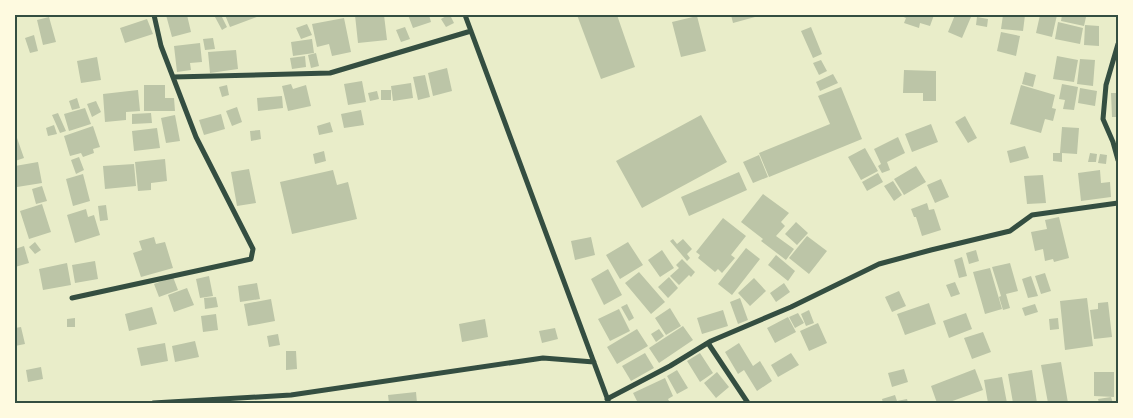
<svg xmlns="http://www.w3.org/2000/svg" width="1133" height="418" font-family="'Libre Baskerville',serif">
<rect width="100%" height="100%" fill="#e9edc9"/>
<path fill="#bcc5a7" d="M166 15H187L191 32 172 37Z
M221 15 227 27 222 30 215 17Z
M225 15H262L230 27Z
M355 15H384L387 40 358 43Z
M408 15H429L431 22 413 28Z
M448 15H450L454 23 446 27 441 19Z
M577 15H617L635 67 601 79Z
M731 15H754L755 17 733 23Z
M899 15H934L930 26 920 23 919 28 904 23 906 18Z
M955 15H966L971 17 962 38 948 32Z
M1003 15H1025L1023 31 1001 29Z
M1040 15H1057L1052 37 1036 33Z
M1062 15H1077L1086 17 1084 26 1061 21Z
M697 16 706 51 681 57 672 22Z
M49 17 56 42 43 45 37 20Z
M977 17 988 19 987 27 976 25Z
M344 18 351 52 332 56 329 44 317 47 312 24Z
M147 19 153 34 125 43 120 28Z
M1058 22 1083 28 1080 44 1055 39Z
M307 24 312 35 301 39 296 28Z
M1085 25 1099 26V46L1084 45Z
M405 27 410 39 401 42 396 30Z
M811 27 822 54 813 58 801 31Z
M1001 32 1020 36 1016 56 997 51Z
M34 35 38 51 30 53 25 38Z
M213 38 215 49 205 50 203 39Z
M312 39 314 53 293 56 291 42Z
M200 43 202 62 190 63 191 70 177 72 174 46Z
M236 50 238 69 210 73 208 52Z
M316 53 319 66 311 68 308 55Z
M305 56 306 67 292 69 290 58Z
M1057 56 1078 60 1074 82 1053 79Z
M97 57 101 80 81 83 77 61Z
M1080 59 1095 60 1093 86 1077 84Z
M821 60 827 71 819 75 813 63Z
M447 68 452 91 433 96 428 73Z
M904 70 936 71V101H923V93H903Z
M1025 72 1036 75 1033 87 1022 84Z
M833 74 838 83 820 91 816 82Z
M425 75 430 97 418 100 413 77Z
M362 81 366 102 348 105 344 84Z
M411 83 413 98 393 101 391 86Z
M291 84 293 89 306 85 311 106 288 111 282 86Z
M1062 84 1078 87 1074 110 1063 109 1065 100 1059 99Z
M144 85H165V98H174L175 111H144Z
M227 85 229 95 222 97 219 87Z
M1021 85 1055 95 1052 108 1056 109 1053 121 1045 119 1041 133 1010 124Z
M841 87 862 139 769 177 759 153 830 124 818 96Z
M1080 88 1097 91 1095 106 1078 103Z
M138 90 140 111 126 112V120L105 122 103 94Z
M381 90H391V100H381Z
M377 91 379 99 370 101 368 93Z
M1111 93H1118V117H1112Z
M282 96 283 108 258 111 257 98Z
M77 98 80 108 72 110 69 101Z
M96 101 101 112 92 117 87 104Z
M237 107 242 122 232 126 226 111Z
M85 108 91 124 69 131 64 114Z
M361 110 364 125 344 128 341 114Z
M58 113 66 131 60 133 52 115Z
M151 113 152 123 132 124V114Z
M221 114 225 129 204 135 199 120Z
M175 115 180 141 166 143 161 118Z
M701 115 727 162 642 208 616 161Z
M965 116 977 138 968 143 955 122Z
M330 122 333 132 319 135 317 126Z
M931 124 938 142 912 152 905 134Z
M54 125 57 134 48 136 46 128Z
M93 126 100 147 93 149 94 153 83 157 81 153 70 156 64 136Z
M1062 127 1079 128 1077 154 1062 153V162L1053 161V153H1060Z
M157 128 160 148 134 151 132 131Z
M260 130 261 139 251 141 250 131Z
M898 137 905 153 887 162 890 170 882 173 878 166 881 164 874 149Z
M15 138H17L24 158 15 161Z
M1025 146 1029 158 1010 163 1007 151Z
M865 148 878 171 861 180 848 157Z
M324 151 326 161 315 164 313 154Z
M1090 153 1097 154 1096 162H1088Z
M1100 154 1107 155 1106 164 1098 163Z
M759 155 768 177 753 183 743 162Z
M79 157 84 170 76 174 71 160Z
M165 159 167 181 151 183V190L138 191 135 162Z
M38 162 42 183 17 187 15 166Z
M134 164 136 186 105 189 103 166Z
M916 166 926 182 904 195 894 179Z
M249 169 256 203 237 206 231 172Z
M333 170 337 185 348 182 357 219 292 234 280 182Z
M1100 170 1101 183 1110 182 1111 197 1081 201 1078 173Z
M739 172 747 190 689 216 681 197Z
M878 173 883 182 867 191 862 182Z
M83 174 90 201 73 206 66 179Z
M1043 175 1046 203 1027 204 1024 176Z
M941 179 949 197 935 203 927 185Z
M893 181 902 195 894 201 884 186Z
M42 186 47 201 36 204 32 189Z
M763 194 789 213 781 222 785 226 776 236 794 249 786 260 761 241 763 239 741 222Z
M927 203 929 210 934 209 941 230 922 236 916 217H914L911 209Z
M42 204 51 232 29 239 20 211Z
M106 205 108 220 100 221 98 206Z
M86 209 88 217 94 215 100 235 75 243 67 215Z
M1059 217 1069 258 1054 262 1053 259 1045 261 1043 249 1035 251 1031 232 1047 229 1045 220Z
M723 218 746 236 731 255 735 258 722 273 718 269 715 272 698 258 700 255 696 252Z
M796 222 808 233 797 245 785 234Z
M807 236 827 251 809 274 789 258Z
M154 237 156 244 165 242 173 268 141 277 133 253 142 250 139 241Z
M591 237 595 255 575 260 571 241Z
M673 239 677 244 683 239 692 249 687 254 690 258 687 261 670 241Z
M35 242 41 250 35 254 29 247Z
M628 242 643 265 620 279 606 255Z
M24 246 29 263 15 267V249Z
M746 248 760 259 732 295 718 284Z
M662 250 674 268 660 277 648 260Z
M976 250 979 261 969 264 966 253Z
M776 255 795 271 788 281 768 265Z
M962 257 967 276 959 278 954 260Z
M682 259 695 272 691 277 689 275 679 285 670 276 679 268 676 265Z
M95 261 98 279 75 283 72 265Z
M67 263 71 285 43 290 39 269Z
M1010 263 1018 291 1006 294 1010 308 1003 310 999 297 1001 296 992 267Z
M990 268 1002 309 985 314 973 272Z
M608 269 622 295 604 305 591 279Z
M639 272 665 302 651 314 625 283Z
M1045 273 1051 291 1041 294 1035 276Z
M209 276 213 296 200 298 196 279Z
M1031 276 1038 296 1028 298 1022 279Z
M173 277 178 290 159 297 154 284Z
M669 277 678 288 668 298 658 287Z
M754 278 766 291 750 306 738 293Z
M955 282 960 294 951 297 946 285Z
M257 283 260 299 240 302 238 286Z
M784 283 790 292 776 302 770 293Z
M187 288 194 305 174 312 168 295Z
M899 291 906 306 892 312 885 297Z
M216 297 218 307 205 309 204 298Z
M740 298 748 320 738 324 730 302Z
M1087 298 1093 346 1065 350 1060 301Z
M271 299 275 321 248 326 244 304Z
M1108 302 1112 337 1094 339 1090 310 1098 309V303Z
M929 303 936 324 905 335 897 314Z
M627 304 634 318 629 321 621 307Z
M1035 304 1038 312 1025 316 1022 308Z
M152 307 157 324 129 331 125 314Z
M670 308 681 326 666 335 655 318Z
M619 309 630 331 610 341 598 319Z
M723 310 728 326 702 334 697 318Z
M809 310 814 323 806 326 801 314Z
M798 313 804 323 795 328 789 317Z
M966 313 972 329 949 338 943 321Z
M216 314 218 330 203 332 201 316Z
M788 317 796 332 775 343 767 328Z
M75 318V327H67V319Z
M1058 318 1059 329 1050 330 1049 319Z
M485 319 488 337 462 342 459 324Z
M818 323 827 343 809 351 800 331Z
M683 326 693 340 659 363 649 348Z
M21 327 25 344 15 346V328Z
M555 328 558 339 542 343 539 331Z
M637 329 648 346 617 364 607 347Z
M659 329 664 336 656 342 651 334Z
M983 332 991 352 972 359 964 338Z
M278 334 280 345 269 347 267 336Z
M195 341 199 357 175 362 172 346Z
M165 343 168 361 141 366 137 348Z
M739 343 753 366 760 361 772 381 757 391 744 370 738 374 725 352Z
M286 351H296L297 369 286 370Z
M645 353 654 368 631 381 622 366Z
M700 353 713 373 700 382 687 361Z
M791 353 799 365 778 377 771 365Z
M1061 362 1068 403H1048L1041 365Z
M41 367 43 379 28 382 26 370Z
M904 369 908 382 892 387 888 373Z
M975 369 983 390 947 403H937L931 386Z
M677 370 688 388 677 394 667 376Z
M1032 370 1037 403H1013L1008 374Z
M717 372 729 387 716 398 704 383Z
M1094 372H1114V397L1094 396Z
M1002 377 1007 403H988L984 380Z
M665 378 673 396 668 399 670 403H638L633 393Z
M416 392 417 403H389L388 395Z
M895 395 897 401 907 399 908 403H883L882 399Z
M1111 397 1113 403H1099L1098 399Z"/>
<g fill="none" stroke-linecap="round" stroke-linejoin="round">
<path stroke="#344e41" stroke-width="5" d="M465 15 609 403
M1118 44 1106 85 1103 119 1113 142 1118 160
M173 77 330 73 471 31
M72 298 251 259 253 249 196 137 161 46 154 15
M708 343 748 403
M607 399 670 366 711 341 791 307 879 264 931 250 1010 231 1032 215 1118 203
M153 403 291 395 543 358 594 362"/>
</g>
<rect width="1133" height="418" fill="none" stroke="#fefae0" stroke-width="32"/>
<rect x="16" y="16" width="1101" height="386" fill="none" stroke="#344e41" stroke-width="2"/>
</svg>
